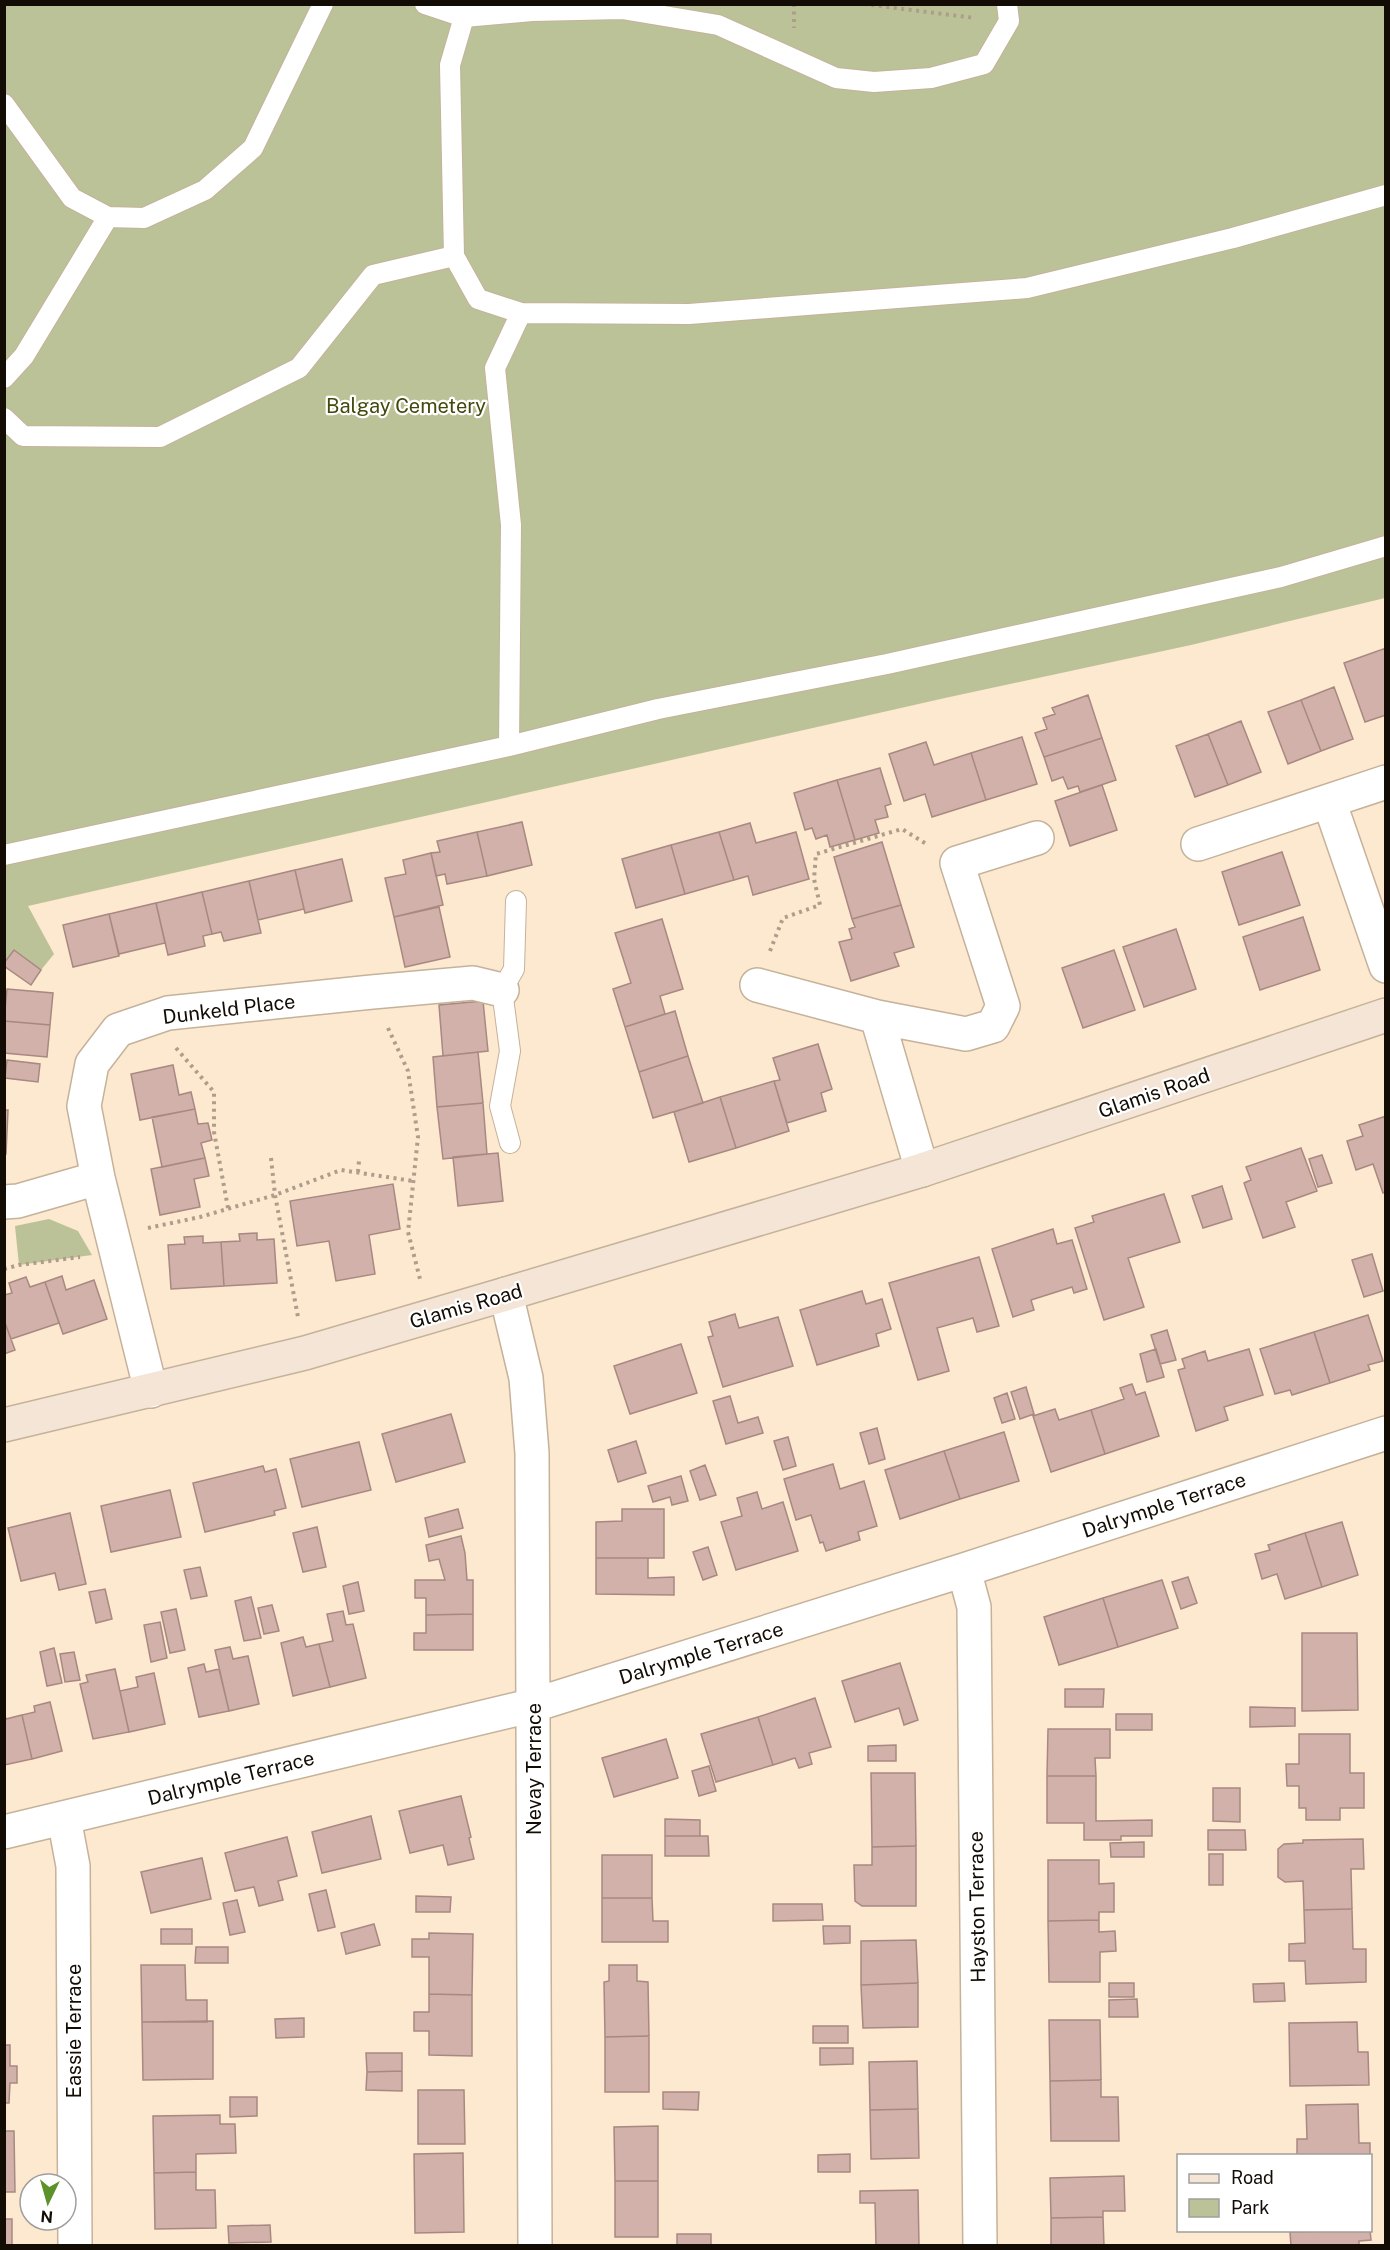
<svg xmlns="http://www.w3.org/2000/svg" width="1390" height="2250" font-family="'Public Sans',sans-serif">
<rect width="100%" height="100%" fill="#fde8d0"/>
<path fill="#bcc298" d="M5 5H1385V598L1191 645 945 698 28 906 54 954 41 970 14 950 5 963Z
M49 1219 78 1231 92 1255 19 1265 15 1226Z"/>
<path fill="#d1b1a9" stroke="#a88981" stroke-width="1.5" d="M1386 648V715L1365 722 1344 663Z
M1334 687 1353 739 1321 751 1301 700Z
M1088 695 1102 738 1044 757 1035 733 1047 729 1043 718 1055 714 1052 708Z
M1301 700 1321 751 1288 764 1268 712Z
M1241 721 1261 772 1228 785 1208 734Z
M1208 734 1228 785 1195 797 1176 746Z
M1022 737 1037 784 986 800 971 753Z
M1102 738 1116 780 1080 792 1078 786 1068 789 1063 777 1052 781 1044 757Z
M926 742 934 765 971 753 986 800 932 817 925 794 904 801 889 754Z
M880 768 891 804 885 806 888 817 875 820 879 833 855 840 837 780Z
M837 780 855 840 830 847 827 835 816 839 812 828 805 830 794 793Z
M1102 785 1117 830 1070 846 1055 801Z
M522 822 532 865 487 876 477 832Z
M750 823 756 843 796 832 809 879 753 895 748 876 734 880 719 832Z
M477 832 487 876 447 884 445 874 436 876 431 853 440 852 437 841Z
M719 832 734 880 685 894 671 845Z
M882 842 901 905 852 919 834 857Z
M671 845 685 894 636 908 622 859Z
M1282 852 1300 905 1239 925 1222 872Z
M431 853 443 905 394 917 385 878 406 874 403 860Z
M342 859 352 901 305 913 295 870Z
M295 870 304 909 258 920 249 881Z
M249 881 261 933 224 941 221 932 212 934 202 892Z
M202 892 212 934 203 936 205 946 168 955 156 903Z
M156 903 165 943 119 954 109 914Z
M901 905 914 947 894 953 899 966 851 981 839 942 852 939 849 929 855 927 852 919Z
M439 907 450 957 405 967 394 917Z
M109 914 119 956 73 967 63 925Z
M1303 917 1320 970 1260 990 1243 937Z
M662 919 683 989 660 996 665 1014 625 1027 613 989 631 983 615 933Z
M1176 929 1196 989 1144 1007 1123 947Z
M14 950 41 970 31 985 4 966V963Z
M1114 950 1135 1010 1083 1028 1062 968Z
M7 989 53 993 50 1025 4 1021Z
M483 1001 488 1051 443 1056 439 1005Z
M675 1011 688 1056 639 1072 625 1027Z
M4 1021 50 1025 47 1057 4 1053Z
M818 1044 832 1089 821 1093 826 1111 787 1123 774 1081 780 1080 773 1058Z
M478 1052 483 1103 437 1107 433 1057Z
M688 1056 703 1103 653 1118 639 1072Z
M7 1060 40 1064 38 1082 5 1078Z
M173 1065 179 1095 191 1092 195 1109 140 1120 131 1074Z
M774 1081 789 1131 736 1148 720 1097Z
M720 1097 736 1148 689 1162 674 1112Z
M483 1103 487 1154 443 1159 437 1107Z
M195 1109 198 1124 208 1123 212 1140 201 1143 205 1158 162 1167 152 1117Z
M4 1110H8L6 1154H4Z
M1386 1116V1192L1383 1193 1373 1164 1356 1170 1347 1141 1363 1136 1359 1125Z
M1301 1148 1317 1191 1286 1202 1295 1227 1263 1238 1244 1183 1251 1180 1246 1167Z
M498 1153 503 1201 458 1206 453 1157Z
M1322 1155 1332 1183 1318 1187 1309 1159Z
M205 1158 209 1176 194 1179 200 1207 160 1215 151 1169Z
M393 1184 400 1229 369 1235 375 1274 336 1281 329 1241 297 1246 290 1201Z
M1222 1186 1232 1219 1203 1228 1192 1196Z
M1164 1194 1180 1242 1128 1258 1144 1307 1104 1320 1075 1228 1094 1222 1092 1216Z
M1053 1229 1057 1244 1072 1240 1087 1289 1074 1293 1072 1287 1031 1300 1034 1310 1013 1317 992 1249Z
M257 1233V1240L274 1239 277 1283 224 1286 221 1242 240 1241 239 1234Z
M203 1236V1243L221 1242 224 1286 171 1289 168 1245 185 1244 184 1237Z
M1372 1254 1383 1291 1364 1297 1352 1260Z
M979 1257 999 1326 977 1332 973 1318 937 1328 949 1371 918 1380 889 1283Z
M62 1276 66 1290 94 1280 107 1319 63 1334 45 1282Z
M26 1277 30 1287 45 1282 59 1323 11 1339 4 1320V1295L12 1293 9 1283Z
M862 1291 866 1304 882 1299 891 1329 876 1334 879 1346 817 1365 800 1310Z
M735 1314 739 1328 778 1317 793 1366 723 1387 708 1337 713 1336 709 1322Z
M1368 1315 1383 1361 1368 1365 1370 1370 1330 1383 1314 1332Z
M4 1320 15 1350 4 1354Z
M1167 1330 1176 1360 1160 1364 1151 1335Z
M1314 1332 1330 1383 1292 1395 1290 1390 1275 1394 1260 1349Z
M681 1344 697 1393 630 1414 614 1366Z
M1156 1349 1164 1377 1147 1382 1140 1354Z
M1249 1349 1263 1395 1224 1407 1228 1420 1196 1431 1178 1370 1185 1368 1182 1359 1205 1351 1208 1361Z
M1132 1384 1136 1395 1145 1392 1159 1436 1105 1454 1091 1410 1124 1399 1120 1388Z
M1026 1387 1034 1414 1020 1419 1011 1392Z
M1007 1393 1015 1419 1002 1423 994 1398Z
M730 1396 738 1423 758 1417 763 1433 726 1444 713 1401Z
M1055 1409 1059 1420 1091 1410 1105 1454 1051 1472 1033 1416Z
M451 1414 465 1462 396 1482 382 1434Z
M877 1428 885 1459 869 1464 860 1433Z
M1004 1432 1019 1481 960 1499 944 1451Z
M788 1437 796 1466 783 1470 774 1441Z
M636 1441 646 1473 618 1482 608 1450Z
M359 1442 371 1490 302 1507 290 1459Z
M944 1451 960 1499 900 1519 885 1470Z
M833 1464 840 1489 864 1481 877 1526 858 1532 860 1540 826 1551 823 1542 820 1543 811 1515 796 1520 784 1479Z
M705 1465 716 1495 700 1500 690 1471Z
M263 1466 265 1472 276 1469 286 1508 274 1511 275 1515 205 1532 193 1483Z
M681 1476 688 1501 672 1505 670 1497 653 1502 648 1486Z
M170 1490 181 1537 111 1552 101 1506Z
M757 1492 762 1509 783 1502 798 1551 736 1570 721 1522 742 1516 737 1498Z
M458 1509 463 1528 429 1537 425 1518Z
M622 1509H664V1558H596V1522L622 1521Z
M70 1513 86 1584 59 1590 55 1573 21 1581 8 1528Z
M1342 1522 1358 1575 1322 1587 1305 1533Z
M317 1527 326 1567 303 1572 293 1533Z
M1305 1533 1322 1587 1285 1599 1277 1574 1262 1579 1255 1554 1270 1550 1268 1545Z
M461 1536 465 1553 467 1580H473V1614L426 1615V1598H415V1580H445L439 1559 429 1561 426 1545Z
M708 1547 717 1575 703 1580 693 1552Z
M596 1558H648V1578L674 1577V1595L596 1594Z
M200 1567 207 1596 191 1599 184 1570Z
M1188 1577 1197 1603 1181 1609 1172 1582Z
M1162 1580 1178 1628 1118 1647 1103 1598Z
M358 1582 364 1611 349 1614 343 1586Z
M105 1589 112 1619 96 1623 89 1592Z
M251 1597 261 1638 244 1641 235 1601Z
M1103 1598 1118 1647 1059 1665 1044 1617Z
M272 1605 279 1631 264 1634 258 1608Z
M176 1609 185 1650 170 1653 161 1612Z
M343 1611 346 1625 353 1624 366 1678 330 1687 319 1644 333 1641 327 1614Z
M473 1614V1650H414V1633H426V1615Z
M160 1622 167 1658 151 1662 144 1625Z
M1302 1633H1357L1358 1710 1302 1711Z
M303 1637 306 1647 319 1644 330 1687 293 1696 281 1643Z
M230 1647 233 1659 248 1656 259 1704 229 1711 215 1650Z
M54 1648 62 1683 47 1686 40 1652Z
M74 1652 80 1680 65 1682 60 1654Z
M900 1663 918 1720 904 1725 899 1708 855 1722 842 1681Z
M204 1664 206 1672 219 1669 229 1711 199 1717 188 1668Z
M115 1669 129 1732 93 1739 80 1684 88 1682 86 1675Z
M154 1673 165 1724 129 1732 120 1691 138 1687 136 1677Z
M1065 1689H1104L1103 1707H1065Z
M815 1698 831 1747 809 1753 812 1764 799 1768 795 1758 773 1765 758 1717Z
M50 1702 62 1751 32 1759 22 1715 35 1712 34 1706Z
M1250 1707 1295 1708V1726L1250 1727Z
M4 1712 6 1719 22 1715 32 1759 4 1765Z
M1116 1714H1152V1730H1116Z
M758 1717 773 1765 716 1782 701 1734Z
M1048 1729H1110V1758H1095L1096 1776H1047Z
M1299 1734H1350V1773H1364V1808H1340V1820H1306V1808H1299V1786H1287L1286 1764H1299Z
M666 1739 678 1778 614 1797 602 1758Z
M896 1745V1761H868V1746Z
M709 1766 716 1791 699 1796 692 1771Z
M871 1773H915L916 1846 872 1847Z
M1047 1776H1096V1821L1152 1820V1836H1121V1840H1084V1823H1047Z
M1213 1788H1240V1822L1213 1821Z
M461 1796 471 1837 469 1838 474 1859 448 1865 443 1845 410 1853 399 1811Z
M371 1816 381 1859 322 1873 312 1832Z
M665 1819 700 1820V1836H665Z
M1208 1830H1245L1246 1850H1208Z
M665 1836H708L709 1856H665Z
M287 1837 297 1876 278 1881 283 1900 259 1906 254 1887 235 1891 225 1853Z
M1363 1839 1364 1869H1351L1352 1909 1304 1910 1303 1881 1285 1882 1278 1877V1849L1284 1844 1303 1843V1840Z
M1144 1842V1857H1111L1110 1843Z
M916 1846V1906H862L855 1901 854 1865H872V1847Z
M1209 1854H1223V1885H1209Z
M602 1855H652V1898H602Z
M202 1858 211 1899 151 1913 141 1872Z
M1048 1860H1099V1884L1114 1883V1912H1099V1920L1048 1921Z
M326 1890 335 1927 318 1931 309 1894Z
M416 1896 451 1897 450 1912H416Z
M602 1898H652L653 1921H668V1942H602Z
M237 1900 245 1932 230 1935 223 1903Z
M773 1904H822L823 1920 773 1921Z
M1352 1909 1353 1949H1366V1982L1306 1984 1305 1961H1289V1944L1305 1943 1304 1910Z
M1099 1920V1932L1115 1931 1116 1951 1100 1952V1982H1049L1048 1921Z
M374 1924 380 1945 346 1954 341 1933Z
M823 1926H850V1943L824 1944Z
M161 1929H192V1944H161Z
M429 1933 473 1934 472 1995 429 1994V1957H412V1939H429Z
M916 1940 918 1983 861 1985V1941Z
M196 1947H228V1963H195Z
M141 1965H185L186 2000H207V2022H142Z
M609 1965H637V1981L648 1982 649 2036 605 2037 604 1982 609 1981Z
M918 1983V2027L863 2028 861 1985Z
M1109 1983H1134V1997H1109Z
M1284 1983 1285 2001 1254 2002 1253 1984Z
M429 1994 472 1995V2056L429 2055V2031H414V2012H429Z
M1137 1999 1138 2017H1109V2000Z
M304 2018V2037L276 2038 275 2019Z
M1049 2020H1100L1101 2080 1050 2081Z
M213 2021V2079L143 2080 142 2022Z
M1357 2022 1358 2052H1368L1369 2085 1290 2086 1289 2023Z
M813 2026H848V2043H813Z
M649 2036V2092H605V2037Z
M4 2045H10V2066H17V2083H10L9 2103H4Z
M820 2048H853V2064L820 2065Z
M366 2053H402V2071L367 2072Z
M917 2061 918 2109 870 2110 869 2062Z
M402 2071V2091L366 2090 367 2072Z
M1101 2080V2097H1118L1119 2141H1051L1050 2081Z
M418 2090H464L465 2144H418Z
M663 2092H699L698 2110 663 2109Z
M230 2097H257V2116L230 2117Z
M1358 2104 1359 2143H1370V2156H1297V2139H1307L1306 2105Z
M918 2109 919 2158 871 2159 870 2110Z
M220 2115V2124H235L236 2153 196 2154V2172L154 2173 153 2116Z
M658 2126V2181H615L614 2127Z
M4 2131H14L15 2192H4Z
M463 2153 464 2232 415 2233 414 2154Z
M850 2154V2172H818V2155Z
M196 2172V2190H215L216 2228 155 2229 154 2173Z
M1124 2176 1125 2211H1103V2217L1051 2218 1050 2178Z
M615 2181H658V2237H615Z
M918 2190 919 2246H876L875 2203H860V2191Z
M1103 2217 1104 2246H1051V2218Z
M4 2219H12V2246H4Z
M270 2225 271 2242 229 2243 228 2226Z
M1370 2230 1371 2240 1359 2241V2246H1291L1290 2232Z
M677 2234H711V2246H677Z"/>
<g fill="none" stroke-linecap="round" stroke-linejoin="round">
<defs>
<path id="lane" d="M425 4 464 17 532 11 622 9 718 25 836 78 874 82 931 78 984 64 1009 21 1007 4
M472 4 464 17 450 65 454 256 478 299 521 313 689 314 1027 288 1233 238 1386 195
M4 104 72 198 108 217 144 218 205 190 253 148 323 4
M4 378 24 356 108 217
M4 418 23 436 160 437 299 368 373 275 454 256
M509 746 511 525 495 368 521 313
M4 855 509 746 658 709 887 664 1281 577 1386 546
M510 1143 500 1106 510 1051 502 990 514 969 516 901"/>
<path id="street" d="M1329 801 1386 966
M1198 844 1386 782
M757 985 877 1017 966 1034 993 1026 1003 1006 957 863 1037 838
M877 1017 922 1170
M4 1202 18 1201 98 1178
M506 1294 526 1378 532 1453 535 2246
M151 1391 98 1178 84 1106 92 1064 118 1030 168 1013 372 992 473 983 502 990
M964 1570 974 1607 980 2246
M64 1818 73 1866 75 2246
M4 1832 534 1705 964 1570 1386 1433"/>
<path id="secondary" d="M4 1425 305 1353 506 1294 922 1170 1386 1015"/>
</defs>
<use href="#lane" stroke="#c5b29a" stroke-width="22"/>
<use href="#street" stroke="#c5b29a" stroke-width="36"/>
<use href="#secondary" stroke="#c5b29a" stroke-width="36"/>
<path stroke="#ad9d8a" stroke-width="4" stroke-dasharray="3 4.5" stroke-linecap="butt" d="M794 4V28
M864 4 975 18
M770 951 783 918 820 905 814 879 816 854 902 829 928 845
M388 1028 408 1071 418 1137 408 1232 421 1283
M176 1048 214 1092V1132L228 1208
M271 1158 275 1195 298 1317
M358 1172 359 1161
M148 1228 200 1217 275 1195 341 1170 413 1181
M4 1269 19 1265 80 1257"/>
<use href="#lane" stroke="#fff" stroke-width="20"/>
<use href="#street" stroke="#fff" stroke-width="33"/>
<use href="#secondary" stroke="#f5e5d6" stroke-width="33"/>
</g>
<g text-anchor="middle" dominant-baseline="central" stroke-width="4.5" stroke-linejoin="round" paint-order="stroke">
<g font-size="20" fill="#43480b" stroke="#fff">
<text x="406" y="406">Balgay Cemetery</text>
</g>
<g font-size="20" fill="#120c04" stroke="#fff">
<text transform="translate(229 1009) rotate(-7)">Dunkeld Place</text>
<text transform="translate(1154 1093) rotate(-19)">Glamis Road</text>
<text transform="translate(466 1306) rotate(-16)">Glamis Road</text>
<text transform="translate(1164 1505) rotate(-18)">Dalrymple Terrace</text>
<text transform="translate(701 1653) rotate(-17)">Dalrymple Terrace</text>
<text transform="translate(534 1769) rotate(-90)">Nevay Terrace</text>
<text transform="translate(231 1778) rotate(-14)">Dalrymple Terrace</text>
<text transform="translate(977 1907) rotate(-91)">Hayston Terrace</text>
<text transform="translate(74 2031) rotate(-90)">Eassie Terrace</text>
</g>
</g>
<rect width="1390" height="2250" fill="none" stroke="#120c04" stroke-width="12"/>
<rect x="1177" y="2154" width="195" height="78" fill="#ffffff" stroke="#a09e9b" stroke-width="1.5"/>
<rect x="1189" y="2174" width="30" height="9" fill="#f5e5d6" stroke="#a09e9b" stroke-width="1.5"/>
<text x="1231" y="2184" font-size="18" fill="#120c04">Road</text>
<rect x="1189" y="2199" width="30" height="18" fill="#bcc298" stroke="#a09e9b" stroke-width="1.5"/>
<text x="1231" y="2214" font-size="18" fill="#120c04">Park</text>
<g transform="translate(48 2202) rotate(185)"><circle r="28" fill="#ffffff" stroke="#a09e9b" stroke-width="1.5"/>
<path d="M0-4.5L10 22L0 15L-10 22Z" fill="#5d912a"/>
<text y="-9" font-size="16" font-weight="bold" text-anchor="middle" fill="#120c04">N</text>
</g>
</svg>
